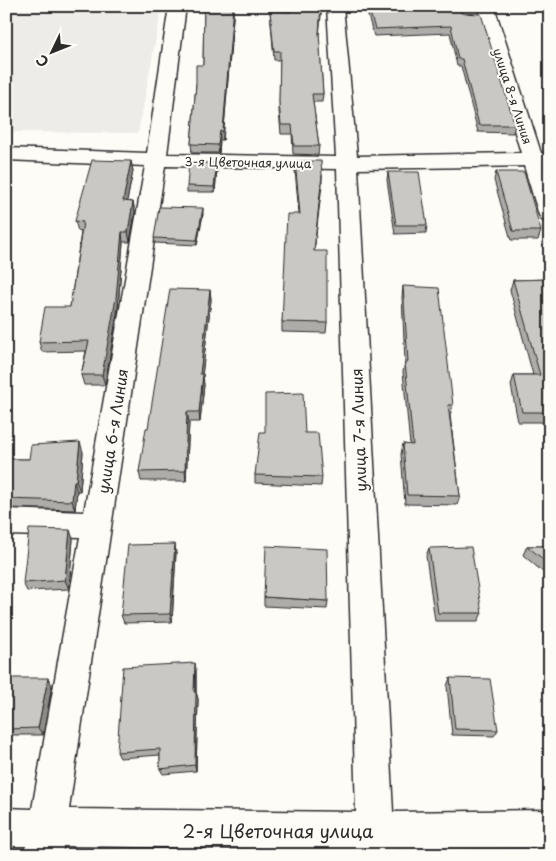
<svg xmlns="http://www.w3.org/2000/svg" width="556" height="861" font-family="'Playpen Sans',sans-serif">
<rect width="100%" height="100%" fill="#fdfcf7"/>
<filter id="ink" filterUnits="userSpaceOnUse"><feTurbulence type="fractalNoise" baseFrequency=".02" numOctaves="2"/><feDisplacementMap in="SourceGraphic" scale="10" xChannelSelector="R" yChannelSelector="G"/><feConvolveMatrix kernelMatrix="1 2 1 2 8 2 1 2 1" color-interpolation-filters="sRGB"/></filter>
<g filter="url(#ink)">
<path fill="#edece8" d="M6 6H162L138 133 6 132Z"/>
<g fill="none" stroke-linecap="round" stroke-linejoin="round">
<defs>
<path id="minor" d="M169 6H186L167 154 336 157 327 6H343L357 156 521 153 477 6H494L541 153H550V165H545L550 180V222L542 220 539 215 524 166 358 169 393 812 550 810V848L395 849V855H357V850L63 846 62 855H24L26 846H6V808L32 809 80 537 6 535V509L84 512 145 166 6 160V148L147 153ZM165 166 337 169 356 812 69 809Z"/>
</defs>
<use href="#minor" stroke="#2b2b2b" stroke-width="3"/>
<use href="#minor" fill="#fdfcf7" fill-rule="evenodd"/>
</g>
<path fill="#adaca9" stroke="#2b2b2b" d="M204 6H234L233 18 223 140H220L219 153H192L191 144 196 84 203 65Z
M290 6H322L319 36 323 94 322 102H313L319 146 318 155 293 154 292 134H281L279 111 280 60H274L270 11 290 12Z
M365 6H460L461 13 515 125 513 133 478 132 461 66H457L450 33 374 36Z
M131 161 133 171 127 201 133 202 135 212 130 242H123L118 308 105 385H84L81 375 86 351 42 352 39 342 70 307 81 232 78 231 75 221Z
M295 161 322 175 314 251 327 323 326 333 282 332V322L299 214 295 170Z
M217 163V169L215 192H187V186Z
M388 172 427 225 426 233 395 234 387 180Z
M496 172 541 231 538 240H511L494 180Z
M203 214 197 245 155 243 154 238Z
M550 279V448L542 422H518L511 385 514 375H533L510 290 513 280Z
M403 286 453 405 450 415 460 496 457 505 405 504 401 454 403 444 410 445 403 372 405 362 402 297Z
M210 290 211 300 202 374 204 385 200 422H189L186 481H141L139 472 148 428Z
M265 432 305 433 322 477 321 486 255 483V475Z
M83 452 80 491H77L75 510 6 508V459H29Z
M73 539 69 589 27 591 23 583Z
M527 546H550V578L523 555Z
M429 548 482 613 478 621H435L426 556Z
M176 553 172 622 124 623 121 615Z
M264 597 328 601 327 609 264 606Z
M196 670V692L198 699 196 771 163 774 160 769V755L120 758 117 752Z
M6 678 52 685 43 735H6Z
M450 678 498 730 494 736 452 735 447 686Z"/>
<path fill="#8d8c89" stroke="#2b2b2b" d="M233 6V18L223 140V131Z
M220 131V140L219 153 218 145Z
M131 161 133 171 125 211 123 201Z
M217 163V169L215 192 214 187Z
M322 175V185L313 260 314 251Z
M133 202 135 212 130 242 128 232Z
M203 208V214L197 245V240Z
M122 232 123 242 118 308 105 385 102 375Z
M210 290 211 300 201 385 200 374Z
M203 374 204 385 200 422 199 412Z
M187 412 189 422 186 481 185 471Z
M80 442 83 452 80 491 76 481Z
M74 481 77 491 75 510 72 501Z
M70 530 73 539 69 589 65 580Z
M175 544 176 553 172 622 170 614Z
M195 663 196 670V692L198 699 196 771 195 765Z
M48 678 52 685 43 735 38 728Z"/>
<path fill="#c9c8c4" stroke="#2b2b2b" d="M204 6H233L223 131H220L218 145 191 144 196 84V65H203Z
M290 6H321L319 33 323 94H312L319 146H294L292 125H281L279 102 280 51H274L270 11 291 12Z
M368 6H460L461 13 481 14 515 125H479L462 59H458L451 26 375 29Z
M92 160 131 161 123 201 133 202 128 232H122L116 298 102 375H81L89 341 39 342 45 307H70L83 222 75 221Z
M295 161H321L322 175 314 251H327V323L282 322 287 214H300Z
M189 163H217L214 187 187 186Z
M388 172H419L427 225H396Z
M496 172H524L541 231H513Z
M159 207 203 208 197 240 154 238Z
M550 279V424L546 412H522L514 375H540L513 280Z
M403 286 439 288 453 405H448L460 496 407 495 403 444 413 445 405 362H408Z
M170 289 210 290 200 374H203L199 412H187L185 471 139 472 146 428H148Z
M303 393 305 433H318L322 477 255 475 260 432H265V394Z
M80 442 76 481H74L72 501 6 499V459H29L31 445Z
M29 529 70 530 65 580 23 583Z
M175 544 170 614 121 615 128 545Z
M266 546 327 549 328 601 264 597Z
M527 546H550V565Z
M471 547 482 613H438L429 548Z
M195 663 194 692H196L195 765 160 769V749L117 752 123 667Z
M6 678H48L38 728 6 729Z
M450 678 490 679 498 730 455 729Z"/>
</g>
<g text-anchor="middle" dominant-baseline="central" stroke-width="4" stroke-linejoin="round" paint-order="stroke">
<g font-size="12" fill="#2b2b2b" stroke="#fdfcf7">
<text transform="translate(513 96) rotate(72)">улица 8-я Линия</text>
<text transform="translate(248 162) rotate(1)">3-я Цветочная улица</text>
</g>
<g font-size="15" fill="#2b2b2b" stroke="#fdfcf7">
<text transform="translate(358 430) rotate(-92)">улица 7-я Линия</text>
<text transform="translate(112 431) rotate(-81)">улица 6-я Линия</text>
</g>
<g font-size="18" fill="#2b2b2b" stroke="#fdfcf7">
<text x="278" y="830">2-я Цветочная улица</text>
</g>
</g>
<rect width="556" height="861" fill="none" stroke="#fdfcf7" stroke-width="25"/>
<rect x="12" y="12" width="531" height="836" fill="none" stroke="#2b2b2b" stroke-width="2" filter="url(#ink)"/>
<g transform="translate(52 52) rotate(227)" stroke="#fdfcf7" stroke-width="4" paint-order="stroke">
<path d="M0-4L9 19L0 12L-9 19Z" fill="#2b2b2b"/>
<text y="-8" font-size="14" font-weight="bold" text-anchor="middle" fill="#2b2b2b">С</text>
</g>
</svg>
